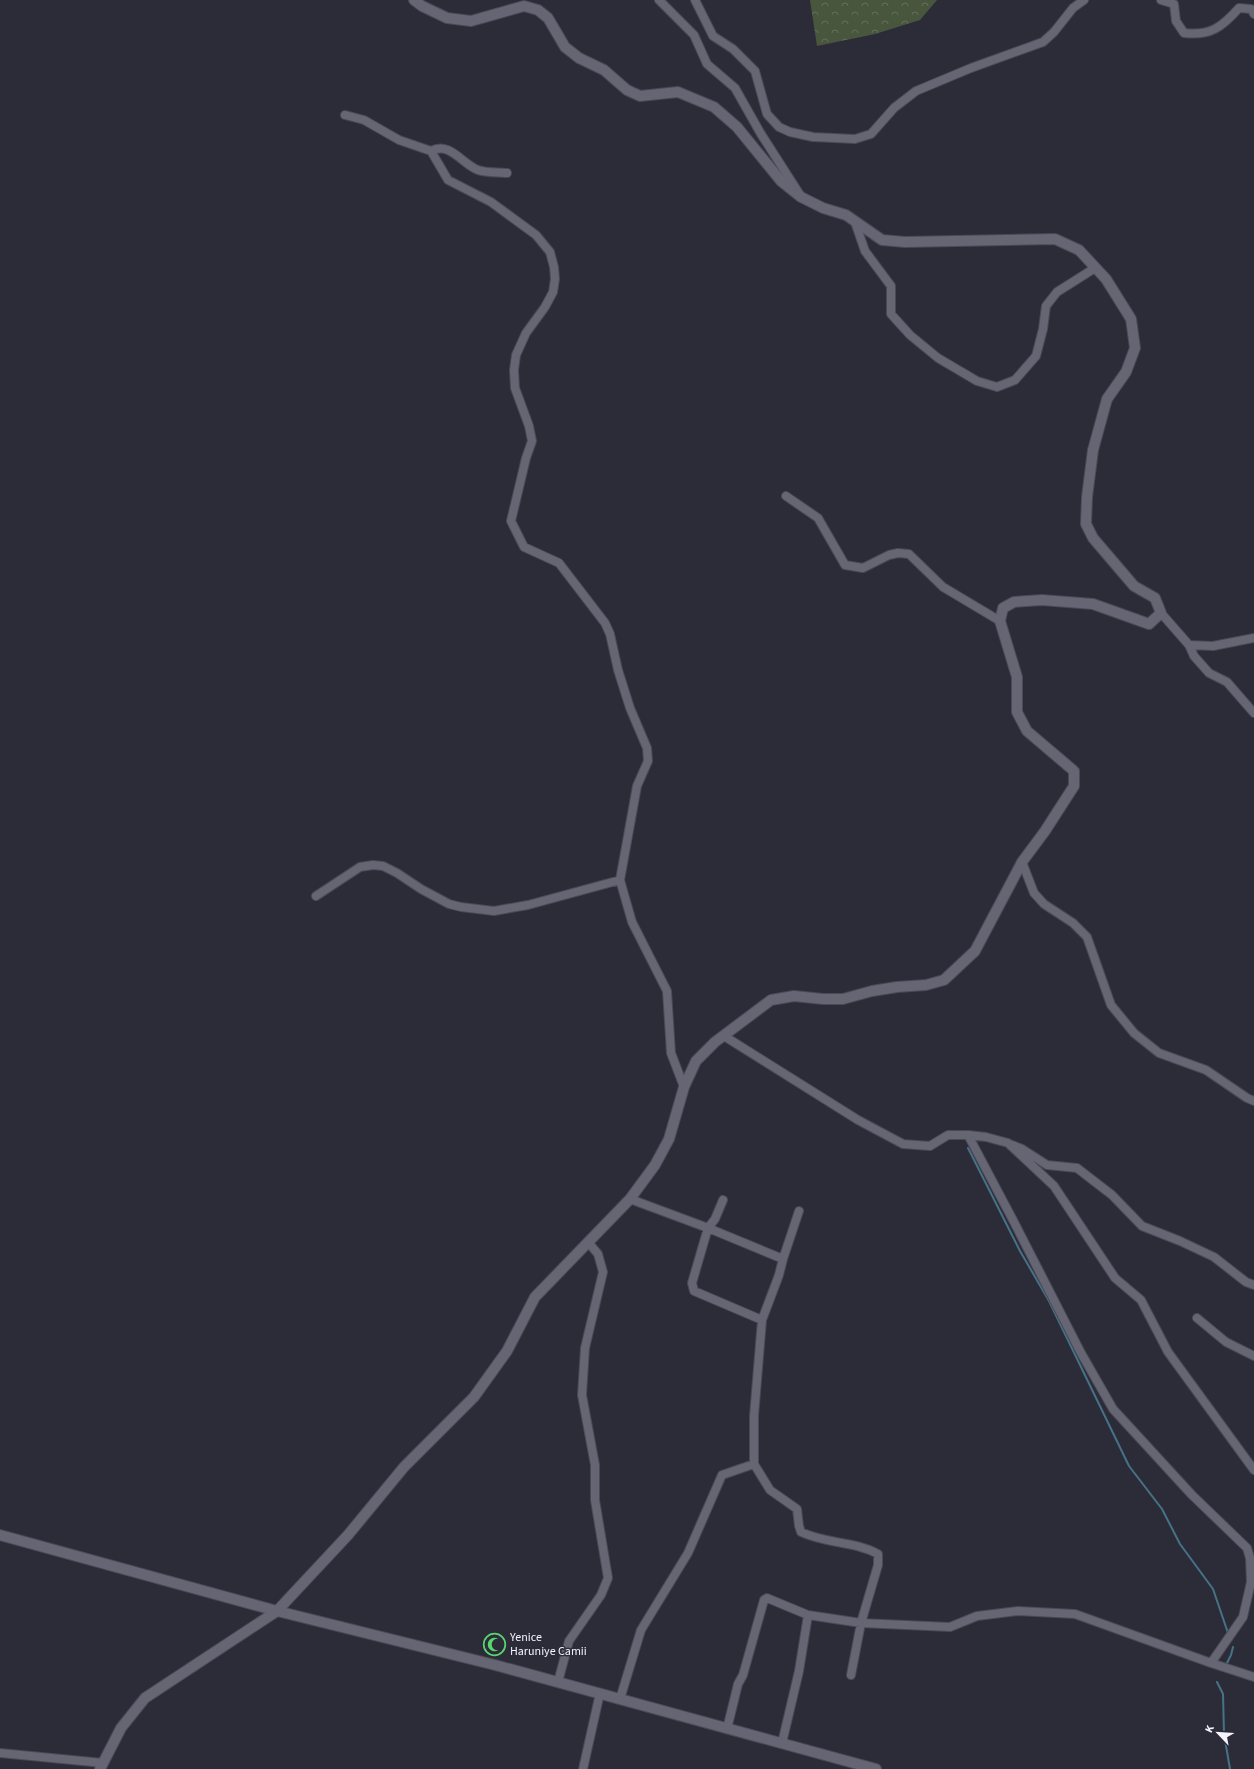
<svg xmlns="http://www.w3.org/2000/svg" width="1254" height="1769" font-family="'Source Sans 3',sans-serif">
<defs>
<pattern id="forest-crowns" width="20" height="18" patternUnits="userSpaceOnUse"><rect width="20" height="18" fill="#49563e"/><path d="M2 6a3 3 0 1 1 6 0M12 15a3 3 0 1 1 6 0" fill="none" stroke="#646f5b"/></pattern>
</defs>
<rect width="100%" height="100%" fill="#2c2c39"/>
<path fill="url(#forest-crowns)" d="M810 0H937L920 20 875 34 817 46Z"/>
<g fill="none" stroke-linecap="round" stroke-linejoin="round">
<path stroke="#467288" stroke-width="2" d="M968 1148 1020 1251 1049 1301 1129 1466 1162 1509 1180 1544 1213 1589 1228 1633
M1227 1663 1231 1655 1233 1647
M1217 1682 1223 1694 1224 1734 1230 1769"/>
<defs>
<path id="minor" d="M659 0 694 35 707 64 735 88 761 134 800 195
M695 0 713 36 733 49 755 71 767 114 779 127 790 132 813 137 855 139 871 134 894 108 916 91 971 68 1043 42 1054 32 1073 8 1084 0
M1161 0 1174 4 1176 21 1184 33C1211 36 1222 27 1239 8L1251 9 1254 14
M345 115 364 120 399 140 431 151 448 180 491 202 536 235 550 252 554 267 555 279 553 292 545 307 526 333 516 355 514 370 515 388 529 426 532 441 526 458 511 521 524 547 559 563 605 623 610 634 618 670 630 708 647 748 648 761 637 786 620 880 632 922 667 991 671 1053 684 1087
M431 151C450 141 462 164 478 170 486 173 498 172 507 173
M855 222 865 251 891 286V314L910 335 938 358 977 381 997 387 1015 380 1036 356 1043 329 1046 306 1057 292 1095 268
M786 496 818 518 845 565 863 568 889 555 898 553 909 554 943 587 1000 621
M1161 613 1189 645 1194 656 1209 673 1227 682 1254 713
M1189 645 1213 646 1254 638
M1022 862 1034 893 1044 904 1073 923 1087 937 1111 1005 1134 1033 1159 1053 1206 1070 1247 1098 1254 1101
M316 896 360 867 373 865 383 866 397 873 421 889 449 904 461 907 494 911 528 905 620 880
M724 1036 858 1120 903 1144 930 1146 948 1135H968L986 1137 1008 1143 1054 1186 1115 1278 1141 1300 1168 1352 1254 1470
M968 1135 1015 1224 1081 1353 1113 1409 1192 1495 1247 1548 1250 1558 1251 1582 1243 1617 1211 1663
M1012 1145 1022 1149 1047 1165 1077 1168 1112 1195 1142 1226 1180 1241 1214 1257 1246 1282 1254 1285
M630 1199 708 1228 783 1259
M723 1200 715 1219 708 1228 692 1283 694 1291 762 1320
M799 1211 783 1259 779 1275 762 1320 754 1416V1464L770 1490 797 1509 799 1526 801 1532C826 1544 855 1541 878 1554V1565L861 1623 851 1675
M1197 1318 1226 1342 1254 1356
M558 1682 569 1641 601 1595 608 1578 595 1500V1465L582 1395 585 1348 603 1272 598 1254 588 1242
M620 1699 641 1630 688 1553 722 1475 754 1464
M727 1729 738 1684 743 1675 764 1600 767 1598 808 1615 861 1623 950 1627 977 1616 1018 1611 1075 1614 1211 1663 1254 1677
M782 1743 799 1671 808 1615
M0 1753 103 1763
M583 1769 600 1693"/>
<path id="tertiary" d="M0 1535 277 1611 495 1665 876 1769
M100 1769 121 1728 145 1698 277 1611 348 1535 404 1467 474 1397 507 1351 535 1297 630 1199 655 1165 669 1139 684 1087 696 1061 715 1042 771 1000 794 996 823 999H843L872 991 897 987 926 985 944 980 975 951 1022 862 1045 831 1074 786V771L1027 731 1017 712V677L1000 621 1003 608 1014 602 1042 600 1093 604 1149 624 1161 613 1155 598 1134 586 1093 538 1086 524 1087 497 1093 450 1107 399 1126 372 1135 348 1131 319 1106 279 1079 250 1055 239 905 242 882 240 846 215 823 208 801 197 781 181 737 127 714 107 678 92 640 96 627 90 604 70 579 58 565 47 548 18 538 10 524 6 471 21 447 18 422 6 414 0"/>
</defs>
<use href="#minor" stroke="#4a4a55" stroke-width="10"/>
<use href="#tertiary" stroke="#4a4a55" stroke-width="12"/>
<use href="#minor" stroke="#656574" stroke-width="8"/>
<use href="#tertiary" stroke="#656574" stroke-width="10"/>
</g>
<defs>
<symbol id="mosque-ring" viewBox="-11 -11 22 22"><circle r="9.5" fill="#2c2c39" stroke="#59d56f" stroke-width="1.5"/><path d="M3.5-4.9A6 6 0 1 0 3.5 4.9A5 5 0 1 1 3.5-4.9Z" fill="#59d56f"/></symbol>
</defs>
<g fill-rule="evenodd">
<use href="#mosque-ring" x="482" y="1632" width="25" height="25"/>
</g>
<g text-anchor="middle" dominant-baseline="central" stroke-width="3" stroke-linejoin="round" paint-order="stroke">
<g font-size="12" fill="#f3f3fc" stroke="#2c2c39" text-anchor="start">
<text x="510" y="1637">Yenice<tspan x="510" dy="14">Haruniye Camii</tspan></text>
</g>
</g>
<g transform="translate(1218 1733) rotate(295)" stroke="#2c2c39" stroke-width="3" paint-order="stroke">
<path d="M0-3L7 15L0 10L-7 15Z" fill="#f3f3fc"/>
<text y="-6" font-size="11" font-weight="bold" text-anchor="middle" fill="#f3f3fc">K</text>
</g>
</svg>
